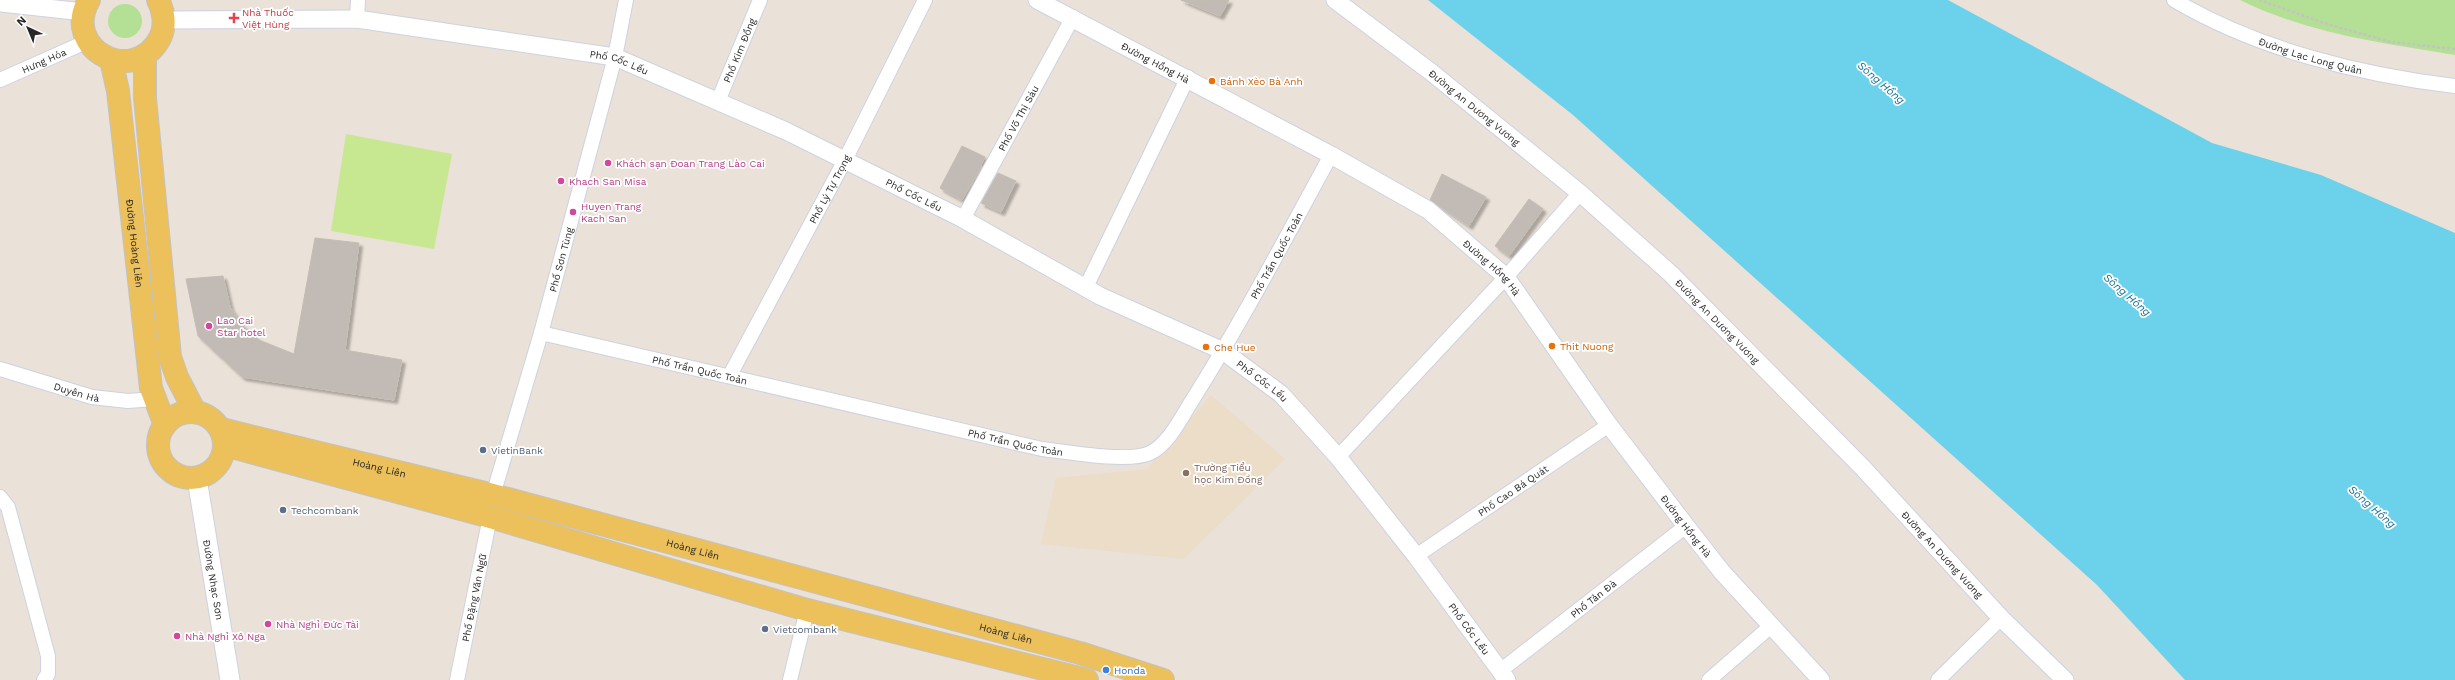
<svg xmlns="http://www.w3.org/2000/svg" width="2455" height="680" font-family="'Work Sans',sans-serif">
<defs>
<filter id="shadow"><feDropShadow dx="3.5" dy="3.5" stdDeviation="1" flood-color="#0004"/></filter>
</defs>
<rect width="100%" height="100%" fill="#eae1d8"/>
<path fill="#ebddc7" d="M1211 395 1285 459 1184 559 1041 544 1056 478 1147 469Z"/>
<path fill="#b4e095" d="M2240 0H2455V55C2382 43 2307 33 2240 0Z
M108 21a17 17 0 1 1 34 0a17 17 0 1 1-34 0Z"/>
<path fill="#c8e791" d="M346 134 452 154 434 249 331 231Z"/>
<path fill="#6cd2eb" d="M1428 0H1948L2212 143 2321 175 2455 233V680H2185L2097 585 1573 115Z"/>
<path fill="#c2bbb5" stroke="#c4bdb2" filter="url(#shadow)" d="M1181 0H1229L1220 16Z
M962 146 985 157 981 165 982 166 962 200 940 188Z
M998 173 1016 181 1001 212 981 203Z
M1442 174 1486 197 1469 226 1430 200Z
M1529 199 1543 209 1509 256 1495 246Z
M315 238 359 243 345 350 402 360 394 400 242 377 198 336 186 279 223 276 230 307 242 325 259 340 294 354Z"/>
<g fill="none" stroke-linecap="round" stroke-linejoin="round">
<defs>
<g id="minor">
<path id="s1" d="M2174 0C2257 49 2360 75 2455 86"/>
<path d="M357 19 358 0"/>
<path id="s2" d="M0 80 88 41"/>
<path id="s3" d="M718 101 760 0"/>
<path id="s4" d="M963 219 1073 17"/>
<path d="M1085 289 1188 77"/>
<path id="s5" d="M541 333 1042 449C1067 452 1129 463 1150 453 1169 444 1182 416 1193 399 1243 320 1286 237 1331 155"/>
<path id="s6" d="M0 369 92 397 128 401 155 399"/>
<path id="s7" d="M730 375 845 160 925 0"/>
<path d="M1338 457 1506 277 1580 193"/>
<path id="s8" d="M493 495 541 333 615 57 626 0"/>
<path d="M0 497 8 507 48 656V674L44 680"/>
<path id="s9" d="M1416 556 1609 425"/>
<path id="s10" d="M1500 671 1686 526"/>
<path id="s11" d="M457 680 490 517"/>
<path d="M790 680 807 610"/>
<path d="M1709 680 1771 626"/>
<path d="M1938 680 2001 618"/>
</g>
<g id="tertiary">
<path id="s12" d="M1037 0 1331 155 1428 210 1506 277 1609 425 1686 526 1722 572 1821 680"/>
<path id="s13" d="M1335 0 1431 72 1580 193 1671 274 1863 468 2001 618 2065 680"/>
<path d="M0 3 84 12"/>
<path id="s14" d="M164 20 357 19 615 57 786 131 963 219 1100 296 1223 351 1281 394 1338 457 1416 556 1507 680"/>
</g>
<g id="secondary">
<path id="s15" d="M197 479 230 680"/>
</g>
<g id="primary">
<path d="M89 0C61 48 133 88 160 38 166 26 164 11 158 0"/>
<path d="M145 55V98L170 357 177 377 195 412"/>
<path id="s16" d="M111 60 118 91 151 388 165 425"/>
<circle cx="191" cy="445" r="33"/>
<path id="s17" d="M221 429 493 495 1080 653 1163 680"/>
<path d="M232 447 490 517 807 610 1087 680"/>
</g>
</defs>
<use href="#minor" stroke="#ced2e0" stroke-width="16"/>
<use href="#tertiary" stroke="#ced2e0" stroke-width="19"/>
<use href="#secondary" stroke="#ced2e0" stroke-width="21"/>
<use href="#primary" stroke="#c3c3c3" stroke-width="24"/>
<path stroke="#c3c3c3" stroke-width="2.5" stroke-dasharray="3 2" stroke-linecap="butt" d="M2259 0 2327 24 2391 42 2455 49"/>
<use href="#minor" stroke="#fff" stroke-width="14"/>
<use href="#tertiary" stroke="#fff" stroke-width="17"/>
<use href="#secondary" stroke="#fff" stroke-width="19"/>
<use href="#primary" stroke="#ecc05a" stroke-width="22"/>
</g>
<path fill="#e0444e" stroke="#fff" stroke-width="1.5" d="M232 12h4v4h4v4h-4v4h-4v-4h-4v-4h4z"/>
<g fill="#e8710a" stroke="#fff" stroke-width="1.5">
<circle cx="1212" cy="81" r="4"/>
<circle cx="1552" cy="346" r="4"/>
<circle cx="1206" cy="347" r="4"/>
</g>
<g fill="#d1479c" stroke="#fff" stroke-width="1.5">
<circle cx="608" cy="163" r="4"/>
<circle cx="561" cy="181" r="4"/>
<circle cx="573" cy="212" r="4"/>
<circle cx="209" cy="326" r="4"/>
<circle cx="268" cy="624" r="4"/>
<circle cx="177" cy="636" r="4"/>
</g>
<g fill="#5c6f8a" stroke="#fff" stroke-width="1.5">
<circle cx="483" cy="450" r="4"/>
<circle cx="283" cy="510" r="4"/>
<circle cx="765" cy="629" r="4"/>
</g>
<circle fill="#8d6e63" stroke="#fff" stroke-width="1.5" cx="1186" cy="473" r="4"/>
<circle fill="#3f7fe0" stroke="#fff" stroke-width="1.5" cx="1106" cy="670" r="4"/>
<g text-anchor="middle" dominant-baseline="central" stroke-width="3.5" stroke-linejoin="round" paint-order="stroke">
<g font-size="10" fill="#be3a42" stroke="#fff" text-anchor="start">
<text x="242" y="12">Nhà Thuốc<tspan x="242" dy="12">Việt Hùng</tspan></text>
</g>
<g font-size="10" fill="#272727" stroke="#fff">
<text stroke="none"><textPath href="#s3" startOffset="55">Phố Kim Đồng</textPath></text>
<text stroke="none"><textPath href="#s1" startOffset="148">Đường Lạc Long Quân</textPath></text>
<text stroke="none"><textPath href="#s2" startOffset="48">Hưng Hóa</textPath></text>
<text stroke="none"><textPath href="#s12" startOffset="134">Đường Hồng Hà</textPath></text>
<text stroke="none"><textPath href="#s14" startOffset="459">Phố Cốc Lếu</textPath></text>
<text stroke="none"><textPath href="#s13" startOffset="176">Đường An Dương Vương</textPath></text>
<text stroke="none"><textPath href="#s4" startOffset="115">Phố Võ Thị Sáu</textPath></text>
<text stroke="none"><textPath href="#s7" startOffset="211">Phố Lý Tự Trọng</textPath></text>
<text stroke="none"><textPath href="#s14" startOffset="783">Phố Cốc Lếu</textPath></text>
<text stroke="none"><textPath href="#s16" startOffset="185">Đường Hoàng Liên</textPath></text>
<text stroke="none"><textPath href="#s5" startOffset="859">Phố Trần Quốc Toản</textPath></text>
<text stroke="none"><textPath href="#s8" startOffset="245">Phố Sơn Tùng</textPath></text>
<text stroke="none"><textPath href="#s12" startOffset="530">Đường Hồng Hà</textPath></text>
<text stroke="none"><textPath href="#s13" startOffset="500">Đường An Dương Vương</textPath></text>
<text stroke="none"><textPath href="#s5" startOffset="163">Phố Trần Quốc Toản</textPath></text>
<text stroke="none"><textPath href="#s14" startOffset="1179">Phố Cốc Lếu</textPath></text>
<text stroke="none"><textPath href="#s6" startOffset="80">Duyên Hà</textPath></text>
<text stroke="none"><textPath href="#s5" startOffset="487">Phố Trần Quốc Toản</textPath></text>
<text stroke="none"><textPath href="#s17" startOffset="163">Hoàng Liên</textPath></text>
<text stroke="none"><textPath href="#s9" startOffset="117">Phố Cao Bá Quát</textPath></text>
<text stroke="none"><textPath href="#s12" startOffset="854">Đường Hồng Hà</textPath></text>
<text stroke="none"><textPath href="#s17" startOffset="487">Hoàng Liên</textPath></text>
<text stroke="none"><textPath href="#s13" startOffset="824">Đường An Dương Vương</textPath></text>
<text stroke="none"><textPath href="#s15" startOffset="102">Đường Nhạc Sơn</textPath></text>
<text stroke="none"><textPath href="#s11" startOffset="84">Phố Đặng Văn Ngữ</textPath></text>
<text stroke="none"><textPath href="#s10" startOffset="118">Phố Tản Đà</textPath></text>
<text stroke="none"><textPath href="#s14" startOffset="1503">Phố Cốc Lếu</textPath></text>
<text stroke="none"><textPath href="#s17" startOffset="811">Hoàng Liên</textPath></text>
</g>
<g font-size="10" fill="#c56008" stroke="#fff" text-anchor="start">
<text x="1220" y="81">Bánh Xèo Bà Anh</text>
<text x="1560" y="346">Thit Nuong</text>
<text x="1214" y="347">Che Hue</text>
</g>
<g font-size="10" fill="#b23c85" stroke="#fff" text-anchor="start">
<text x="616" y="163">Khách sạn Đoan Trang Lào Cai</text>
<text x="569" y="181">Khach San Misa</text>
<text x="581" y="206">Huyen Trang<tspan x="581" dy="12">Kach San</tspan></text>
<text x="217" y="320">Lao Cai<tspan x="217" dy="12">Star hotel</tspan></text>
<text x="276" y="624">Nhà Nghỉ Đức Tài</text>
<text x="185" y="636">Nhà Nghỉ Xô Nga</text>
</g>
<g font-size="10" fill="#4e5e75" stroke="#fff" text-anchor="start">
<text x="491" y="450">VietinBank</text>
<text x="291" y="510">Techcombank</text>
<text x="773" y="629">Vietcombank</text>
</g>
<g font-size="10" fill="#785e54" stroke="#fff" text-anchor="start">
<text x="1194" y="467">Trường Tiểu<tspan x="1194" dy="12">học Kim Đồng</tspan></text>
</g>
<g font-size="10" fill="#366cbe" stroke="#fff" text-anchor="start">
<text x="1114" y="670">Honda</text>
</g>
<g font-size="11" font-style="italic" fill="#106e92" stroke="#fff">
<text transform="translate(1881 83) rotate(41)">Sông Hồng</text>
<text transform="translate(2127 295) rotate(41)">Sông Hồng</text>
<text transform="translate(2372 507) rotate(41)">Sông Hồng</text>
</g>
</g>
<g transform="translate(28 28) rotate(316)" stroke="#ffffff" stroke-width="3" paint-order="stroke">
<path d="M0-3L7 15L0 10L-7 15Z" fill="#272727"/>
<text y="-6" font-size="11" font-weight="bold" text-anchor="middle" fill="#272727">N</text>
</g>
</svg>
